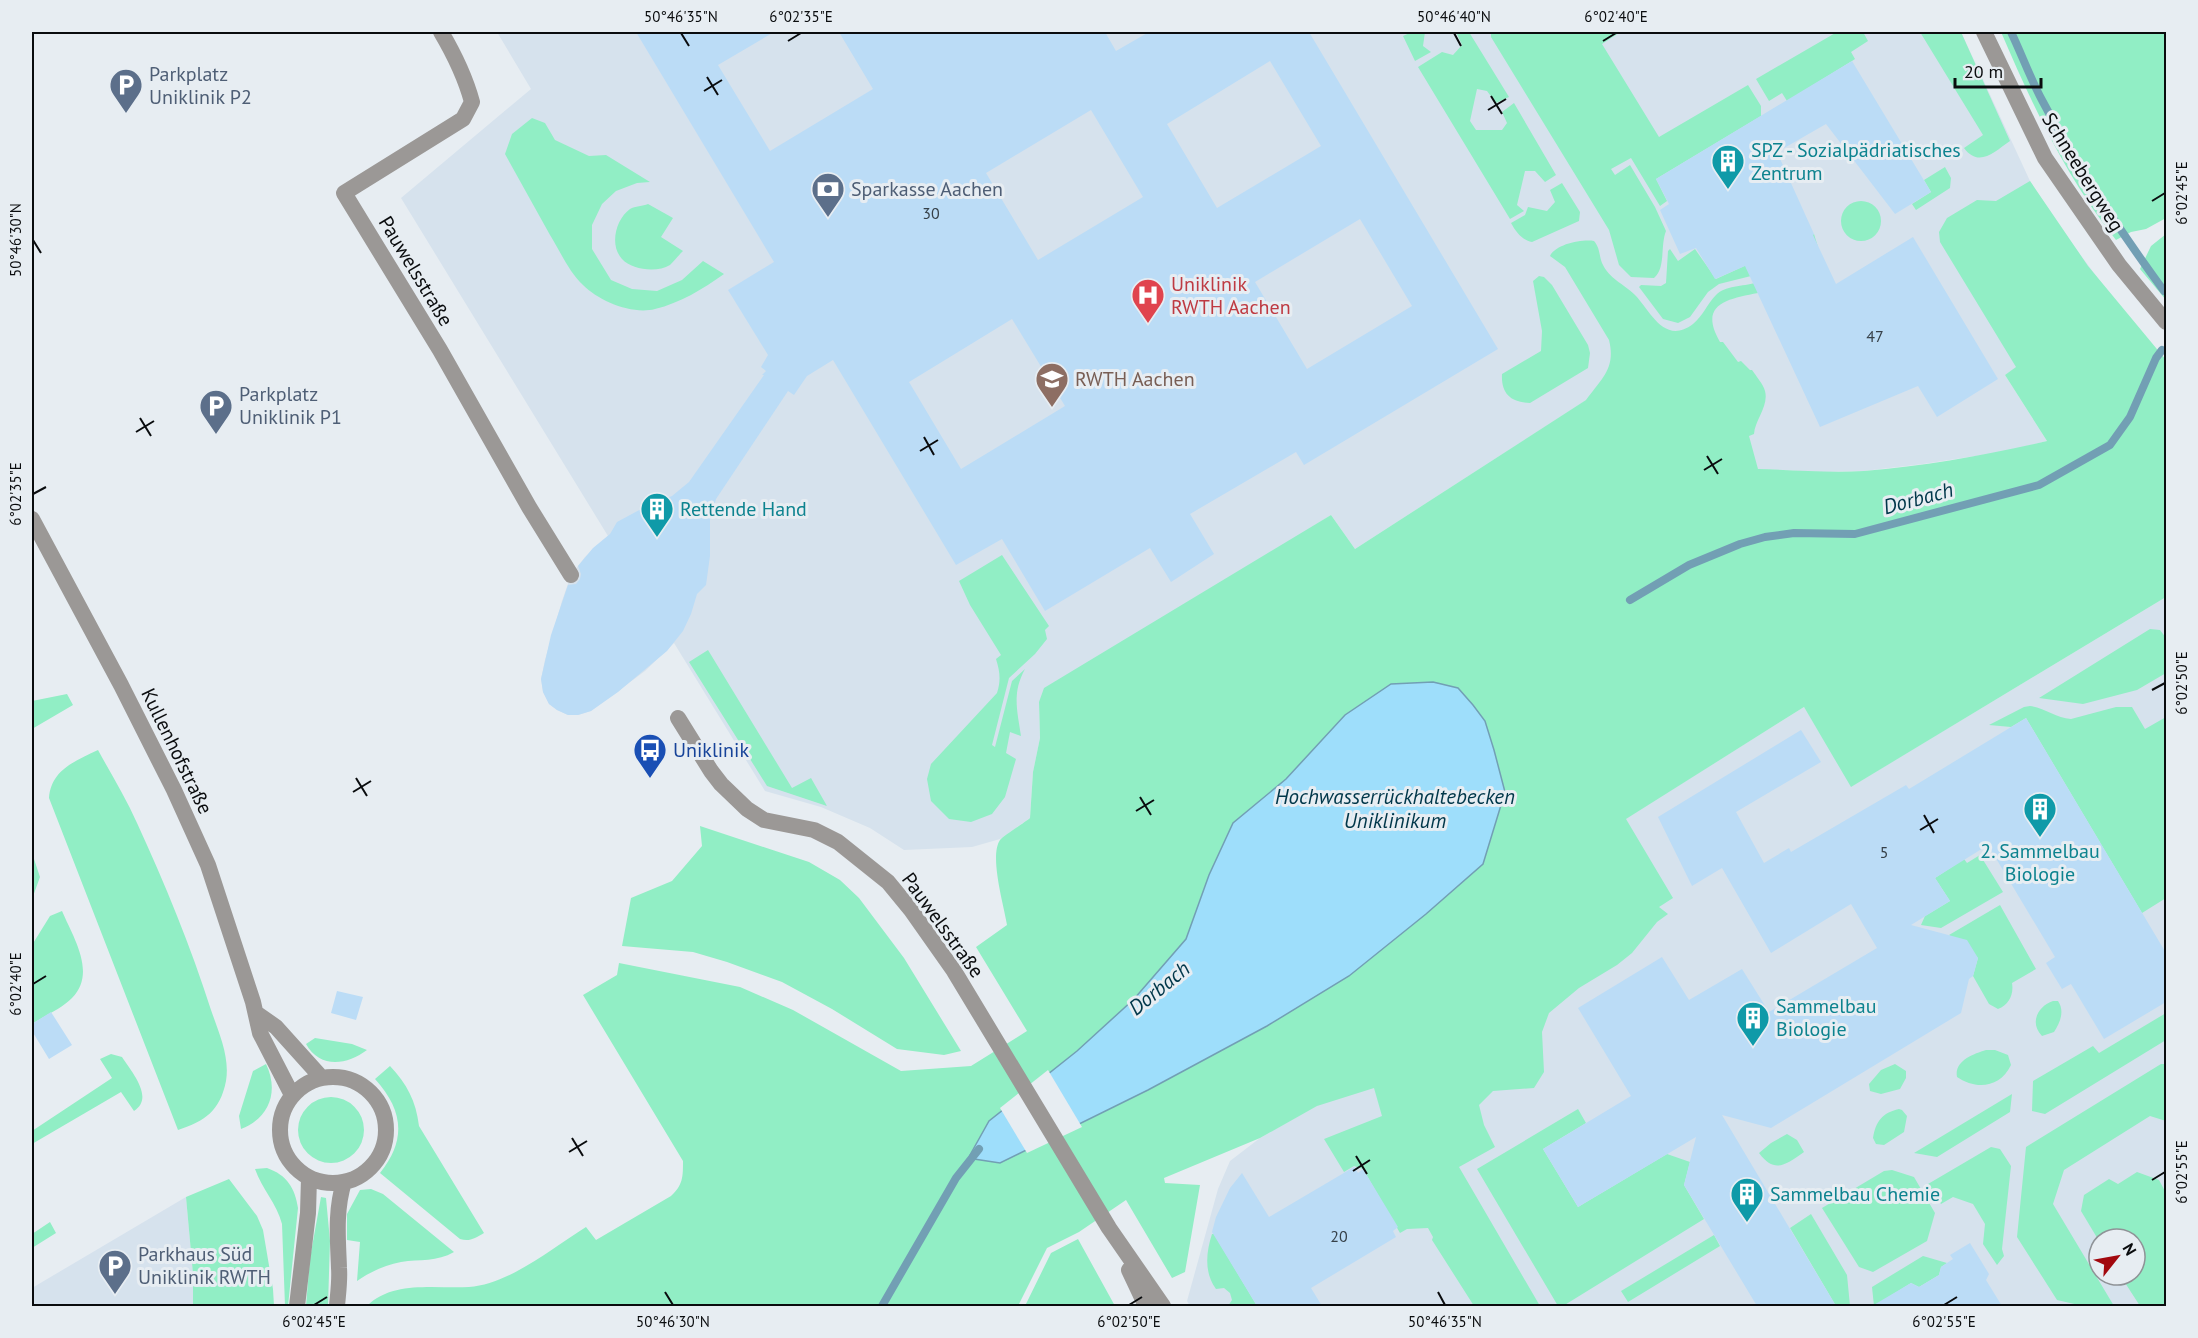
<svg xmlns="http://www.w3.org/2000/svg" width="2198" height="1338" font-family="'PT Sans',sans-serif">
<rect width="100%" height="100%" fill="#e7edf2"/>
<path fill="#d6e2ed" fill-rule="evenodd" d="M497 32H1961L2030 181 2067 237 2106 289 2017 368 2005 375 2047 441 2002 452 1923 464 1864 471 1822 472 1758 469 1661 352 1355 549 1331 515 1039 702 1040 738 1033 772 1030 818 1000 839 972 847 904 850 870 828 821 807 765 791 674 643 645 671 591 711 578 715H568L557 710 549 704 543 692 541 679 545 660 562 601 571 575 585 557 608 536 401 198 531 89Z
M2166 597V1306H1190L1187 1301 1218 1189 1230 1161 1260 1138 1435 1039 1672 898 1625 819 1804 707 1852 786ZM2099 1239H2135V1275H2099Z
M186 1197 193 1274V1306H32V1288Z"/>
<path fill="#91eec5" d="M1412 32H1425L1423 46 1431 52 1415 61 1403 36Z
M1456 32H1469L1509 97 1496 103 1487 91 1477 89 1470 121 1476 130H1502L1507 123 1502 112 1514 103 1556 175 1545 182 1535 171H1525L1517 205 1524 211 1510 219 1418 67 1442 52 1453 55 1462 45Z
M1491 32H1619V33L1602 44 1659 137 1748 85 1761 106V116L1656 179 1667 201 1660 206 1631 158 1611 169 1615 175 1630 165 1655 207 1666 231C1660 246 1666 268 1654 278L1631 277 1619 265 1609 230 1491 37Z
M1837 32H1863L1868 41 1851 52 1855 59 1852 61 1787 101 1782 93 1769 101 1756 79Z
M1920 32H1961L2010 141C1994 152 1979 168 1964 148L1983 135Z
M2001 32H2166V218L2146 229 2131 232 2116 240C2066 178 2032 104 2001 32Z
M532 118 545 123 555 140 589 156 606 155 650 182 637 183 616 191 602 204 592 225V249L611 280 632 289 657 291 682 280 703 261 724 274C703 289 680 303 655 309 632 315 599 301 583 285 569 272 560 251 550 235 535 208 520 181 505 154L512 134Z
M1945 167 1951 178 1950 188 1916 210 1912 204 1931 192 1924 180Z
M2030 181 2088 266 2166 360V597L1851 787 1804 707 1626 819 1673 898 1659 907 1668 914 1657 922 1632 953 1617 965 1579 988 1549 1013 1542 1032 1544 1072 1534 1088 1493 1091 1479 1105 1484 1125 1495 1147 1459 1167 1540 1306H1474L1432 1240 1433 1237 1428 1228 1407 1229 1400 1233 1363 1169 1354 1166 1344 1172 1324 1139 1382 1116 1374 1088 1317 1106 1260 1138 1164 1178 1165 1183 1200 1185 1185 1272 1172 1278 1126 1200 1079 1232 1047 1248 1018 1306H367C393 1280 436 1289 469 1287 510 1284 552 1248 586 1227L596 1240 671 1196C683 1185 683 1177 683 1161L583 995 617 975 619 963 740 987 793 1010 901 1071 971 1066 1027 1031 976 947 1007 925C1004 906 989 856 1000 840 1003 836 1024 823 1030 818L1033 772 1040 738 1039 702 1044 688 1331 515 1355 549 1586 400C1602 378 1616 368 1609 340L1565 267 1550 256C1556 244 1582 239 1594 241 1600 248 1599 255 1602 263 1609 279 1623 283 1635 295 1650 310 1664 346 1693 324 1703 316 1707 304 1716 295 1724 286 1744 286 1755 283L1758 293C1727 299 1698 304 1720 342H1723L1738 362 1741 361 1750 370H1752C1756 376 1763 384 1765 391 1769 406 1755 420 1754 434L1749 436 1758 469C1793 470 1829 473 1864 471 1926 466 1987 455 2047 441L2005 375 2016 367 1940 242 1939 232 1947 218 1977 200 1996 201Z
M1562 183 1580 212 1579 221 1532 242C1522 240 1516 232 1511 223L1525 215 1528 207 1547 211 1555 202 1550 190Z
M1841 221a20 20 0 1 1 40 0a20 20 0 1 1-40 0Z
M648 204 673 218 661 237 683 251C679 255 674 261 670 265 657 273 632 270 622 259 609 245 616 219 630 209 635 206 643 206 648 204Z
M1814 234 1818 247 1759 274 1719 284 1708 292 1690 317 1678 323 1663 319 1639 287 1641 285 1661 286 1666 283 1668 251 1670 249 1678 261 1695 249 1716 279Z
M2166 234V300L2140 269 2151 246Z
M1539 276 1544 277 1552 285 1588 345 1590 353 1588 368 1530 403C1511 402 1501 394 1502 374L1541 351 1542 331 1533 281Z
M1002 555 1049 626 1045 630 1047 639 1035 654 1009 678 992 745 995 747 1012 681 1025 669C1012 693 1017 709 1021 736L1010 732 1006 753 1016 759 1005 797 992 814 971 822 949 819 931 801 927 779 931 764 997 693C1001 680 1000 672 996 659L1001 655 970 605 959 581Z
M2150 629 2160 630 2166 638V673L2137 690 2083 704 2039 698Z
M708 650 792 788 811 778 827 806 767 786 689 662Z
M67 694 73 705 32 729V701Z
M2030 706C2045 708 2056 718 2071 719L2116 707H2132L2145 729 2166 717V898L2142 913 2026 718 2011 727 1989 725 2024 707Z
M98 750C111 774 126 798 137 823 165 884 191 947 211 1010 219 1033 230 1057 226 1081 220 1111 205 1121 178 1130L49 798C51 770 75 761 98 750Z
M700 826 809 862 840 880 859 898 904 958 961 1051 944 1055 897 1049 832 1009 782 982 727 962 693 952 622 946 631 898 672 881 702 846Z
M32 853 40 877 32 899Z
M1980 855 2003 892 1941 928 1921 925 1925 916 1950 901 1935 878 1964 859 1967 863Z
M2000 905 2036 969 2012 983C2014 994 2009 1005 1998 1009L1989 1004 1973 976 1978 958 1949 935Z
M62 911C73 937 97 973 72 998 61 1009 44 1016 32 1024V945L50 916Z
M2053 1001H2058C2065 1011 2060 1023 2054 1032L2042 1036C2029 1023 2038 1006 2053 1001Z
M2166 1013V1040L2045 1114 2032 1111 2033 1081 2093 1046 2099 1053Z
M315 1038 352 1044 367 1050C347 1065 320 1069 306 1044Z
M1986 1050H1995L2008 1055 2011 1065C2000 1088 1976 1090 1957 1077 1954 1061 1973 1054 1986 1050Z
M111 1054 122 1057C131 1071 155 1098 134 1111L121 1092 32 1144V1131L112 1078 100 1059Z
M266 1064C279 1091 270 1118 241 1129L239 1116 253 1071Z
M1895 1064 1906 1071V1078L1900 1089 1881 1094 1870 1091 1869 1084 1881 1070Z
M2161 1064H2166V1121L2150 1116 2064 1170 2053 1204 2114 1306H2083L2057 1300 2017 1237 2026 1147Z
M390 1066C407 1084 416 1101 419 1126L484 1233C475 1238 470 1242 460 1239L380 1173C407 1139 403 1110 375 1079Z
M2012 1094 2010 1112 1937 1157 1914 1153Z
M298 1130a33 33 0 1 1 66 0a33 33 0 1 1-66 0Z
M1578 1109 1586 1123 1543 1149 1578 1207 1667 1154 1690 1162 1684 1185 1704 1219 1563 1306H1558L1477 1169Z
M1899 1109 1902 1110 1907 1116 1904 1132 1884 1145 1876 1144 1873 1138C1876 1121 1882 1113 1899 1109Z
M1787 1134 1797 1140 1804 1152C1785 1165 1775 1174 1759 1153L1771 1143Z
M1991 1147 2000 1149 2011 1166 2002 1249 2004 1256 1997 1265 1983 1244 1985 1224 1973 1204 1953 1197 1941 1204 1928 1184Z
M267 1168C287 1175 295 1188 298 1208L288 1306H285L282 1224C277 1204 262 1189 255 1169Z
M1892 1170 1914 1177 1935 1213 1927 1241 1873 1272 1859 1267 1822 1208 1884 1171Z
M2137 1172 2159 1180 2166 1193V1238L2164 1240 2166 1245V1306H2140L2120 1275H2135V1239H2099V1241L2081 1211 2084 1195 2109 1179 2118 1184Z
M229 1179 257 1216 263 1230 273 1289 274 1306H193V1274L186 1197Z
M371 1189 383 1194 454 1252C437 1262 420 1259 401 1262 385 1265 370 1272 357 1281L360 1242 347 1240V1214L360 1190Z
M321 1197 326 1198 330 1241 328 1306H306L310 1258Z
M1811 1214 1847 1275 1850 1306H1836L1790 1228Z
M50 1222 56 1233 32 1248V1234Z
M1212 1234H1214L1257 1306H1228L1232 1300 1230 1293 1224 1288 1216 1289C1204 1273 1206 1252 1212 1234Z
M1714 1235 1720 1246 1628 1302 1621 1291Z
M1078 1239 1115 1306H1025L1051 1253Z
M1923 1256 1947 1263 1941 1267 1939 1275 1919 1287 1911 1283 1874 1306 1872 1287Z"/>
<path fill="#9edefb" stroke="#729fb4" stroke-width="1.5" d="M1433 682 1458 688 1473 705 1485 721 1494 750 1505 792 1483 864 1426 914 1349 976 1267 1026 1148 1090 1000 1163 974 1159 970 1155 989 1121 1077 1051 1134 999 1186 939 1209 875 1233 823 1286 779 1345 715 1391 684Z"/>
<path fill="#e7edf2" d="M1048 1070 1082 1127 1027 1153 1000 1108Z"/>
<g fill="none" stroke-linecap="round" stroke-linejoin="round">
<path stroke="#729fb4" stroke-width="8" d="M2011 32C2022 55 2031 80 2043 102 2078 168 2120 231 2164 291
M1630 600 1689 565 1740 544 1765 537 1794 533 1855 534 2039 485 2110 445 2130 417 2156 358 2162 350
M882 1306 956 1178 979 1149"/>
</g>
<path fill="#bbdcf6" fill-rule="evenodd" d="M636 32H774L718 65 770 151 873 89 839 32H1105L1116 51 1149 32H1309L1498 349 1304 465 1296 452 1190 514 1214 554 1171 582 1150 548 1045 611 1002 539 956 565 833 360 807 376 794 395 788 391 716 499 710 520V556L706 585 697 594 691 614 683 631 667 651 618 692 591 711 578 715H568L557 710 549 704 543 692 541 679 551 635 568 585 576 584 580 579 581 574 578 566 593 548 610 534 617 522 643 508 672 496 689 482 764 375H762L766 371 761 367 768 355 728 290 774 262ZM1270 61 1321 146 1217 208 1167 124ZM1091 110 1143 197 1038 260 986 173ZM1360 219 1412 306 1307 369 1255 282ZM1012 319 1065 406 961 469 909 382Z
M1852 61 1931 192 1895 214 1826 124 1777 152 1814 234 1813 235 1836 284 1913 237 1998 379 1937 417 1918 386 1820 427 1745 266 1715 279 1696 248 1680 254 1660 210 1669 204 1656 179Z
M2026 718 2166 953V1002L2104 1039 2071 984 2062 989 2046 963 2055 957 1988 845 1935 878 1950 901 1911 925 1967 940 1978 958 1973 976 1969 979 1961 1013 1771 1128 1722 1115 1836 1306H1757L1684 1185 1696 1137 1578 1207 1543 1149 1631 1096 1578 1008 1662 957 1689 1000 1742 969 1769 1012 1877 948 1851 904 1771 953 1722 868 1692 886 1658 817 1801 730 1821 762 1736 812 1764 863 1789 848 1791 852 1906 785 1909 789Z
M337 991 363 997 356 1020 331 1013Z
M51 1012 72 1045 49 1059 32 1031V1024Z
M1354 1167 1358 1173 1363 1169 1398 1227 1393 1231 1396 1237 1311 1288 1322 1306H1257L1212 1232 1216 1217 1230 1188 1242 1173 1269 1217Z
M1970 1243 1989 1274 1986 1280 2002 1306H1872L1911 1283 1919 1287 1939 1275 1941 1267 1953 1259 1950 1255Z"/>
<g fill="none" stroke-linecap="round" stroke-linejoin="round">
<path stroke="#9b9896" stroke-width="16" d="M441 32C454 54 465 76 472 102L463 119 344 193 440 350 529 507 571 575
M1984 32 2045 158 2119 265 2166 322
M32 519 121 685 174 790 208 865 253 1002 260 1033 292 1095
M678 718 711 771 721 784 747 809 764 820 814 830 838 842 888 882 911 910 954 971 1109 1228 1163 1306
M256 1013 276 1027 321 1077
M280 1130a53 53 0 1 1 106 0a53 53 0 1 1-106 0Z
M1129 1270 1146 1306
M297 1306 308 1213 309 1178
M337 1306C338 1294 340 1281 339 1268 338 1239 335 1211 344 1182"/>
</g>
<path fill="none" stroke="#0a0c0e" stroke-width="2" d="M681 33 689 46M1454 33 1461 46M788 41 801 33M1603 41 1616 33M707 77 718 95M704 91 722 80M1491 96 1502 114M1488 110 1506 99M2152 201 2165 193M33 240 41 253M140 418 151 436M136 432 154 421M924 437 934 455M920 451 938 440M1707 456 1718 474M1704 470 1722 459M33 494 46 487M2152 690 2165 683M356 778 367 796M353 792 371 781M1140 797 1151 815M1136 811 1154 800M1924 815 1934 833M1920 830 1938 819M33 984 46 976M572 1138 583 1156M569 1152 587 1141M1356 1156 1367 1174M1353 1171 1370 1160M2152 1180 2165 1172M665 1292 673 1305M1438 1292 1445 1305M314 1305 327 1297M1129 1305 1142 1297M1944 1305 1957 1297"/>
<defs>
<symbol id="parking-pin" viewBox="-11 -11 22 30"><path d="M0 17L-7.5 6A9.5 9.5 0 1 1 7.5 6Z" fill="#5c6f8a" stroke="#e7edf2"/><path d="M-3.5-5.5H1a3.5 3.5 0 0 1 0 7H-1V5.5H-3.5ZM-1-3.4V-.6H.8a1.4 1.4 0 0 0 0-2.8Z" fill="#fff"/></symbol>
<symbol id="building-pin" viewBox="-11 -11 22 30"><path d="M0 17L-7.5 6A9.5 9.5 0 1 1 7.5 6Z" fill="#0f9aa8" stroke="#e7edf2"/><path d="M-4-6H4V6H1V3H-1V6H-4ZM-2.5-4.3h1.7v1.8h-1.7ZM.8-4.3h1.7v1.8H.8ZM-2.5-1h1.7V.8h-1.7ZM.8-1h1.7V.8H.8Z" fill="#fff"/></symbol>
<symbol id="bank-pin" viewBox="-11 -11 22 30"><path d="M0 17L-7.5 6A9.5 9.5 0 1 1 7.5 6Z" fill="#5c6f8a" stroke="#e7edf2"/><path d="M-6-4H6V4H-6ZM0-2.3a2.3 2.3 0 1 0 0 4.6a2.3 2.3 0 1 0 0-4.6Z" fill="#fff"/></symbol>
<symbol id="hospital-pin" viewBox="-11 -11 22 30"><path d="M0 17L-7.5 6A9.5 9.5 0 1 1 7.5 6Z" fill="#e0444e" stroke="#e7edf2"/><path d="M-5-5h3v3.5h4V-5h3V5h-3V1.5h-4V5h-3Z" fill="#fff"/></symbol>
<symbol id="university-pin" viewBox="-11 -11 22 30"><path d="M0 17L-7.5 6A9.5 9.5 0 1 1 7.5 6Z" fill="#8d6e63" stroke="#e7edf2"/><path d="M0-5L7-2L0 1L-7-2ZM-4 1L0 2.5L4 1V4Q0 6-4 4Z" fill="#fff"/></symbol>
<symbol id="bus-pin" viewBox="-11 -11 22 30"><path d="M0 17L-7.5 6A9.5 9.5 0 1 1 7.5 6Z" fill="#1a4fb4" stroke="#e7edf2"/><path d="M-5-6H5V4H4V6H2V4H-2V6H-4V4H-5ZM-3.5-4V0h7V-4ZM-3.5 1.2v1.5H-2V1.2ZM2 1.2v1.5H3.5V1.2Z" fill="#fff"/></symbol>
</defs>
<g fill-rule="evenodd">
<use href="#parking-pin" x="107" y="66" width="38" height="52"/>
<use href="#building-pin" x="1709" y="142" width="38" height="52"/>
<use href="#bank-pin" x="809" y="170" width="38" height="52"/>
<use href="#hospital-pin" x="1129" y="276" width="38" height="52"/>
<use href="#university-pin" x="1033" y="360" width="38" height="52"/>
<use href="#parking-pin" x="197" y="387" width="38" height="52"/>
<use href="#building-pin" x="638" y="490" width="38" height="52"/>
<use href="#bus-pin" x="631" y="731" width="38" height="52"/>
<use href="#building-pin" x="2021" y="790" width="38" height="52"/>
<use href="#building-pin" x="1734" y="999" width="38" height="52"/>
<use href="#building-pin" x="1728" y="1175" width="38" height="52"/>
<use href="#parking-pin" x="96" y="1247" width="38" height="52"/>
</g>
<g text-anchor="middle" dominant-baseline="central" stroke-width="6" stroke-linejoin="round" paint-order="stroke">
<g font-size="16" fill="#364048">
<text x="931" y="213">30</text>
<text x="1875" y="336">47</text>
<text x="1884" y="852">5</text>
<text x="1339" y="1236">20</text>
</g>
<g font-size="20" fill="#4e5e75" stroke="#e7edf2" text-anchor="start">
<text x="149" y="74">Parkplatz<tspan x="149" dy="23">Uniklinik P2</tspan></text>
<text x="851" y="189">Sparkasse Aachen</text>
<text x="239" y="394">Parkplatz<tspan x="239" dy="23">Uniklinik P1</tspan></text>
<text x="138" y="1254">Parkhaus Süd<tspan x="138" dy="23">Uniklinik RWTH</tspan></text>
</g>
<g font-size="20" fill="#0d838f" stroke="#e7edf2" text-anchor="start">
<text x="1751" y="150">SPZ - Sozialpädriatisches<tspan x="1751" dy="23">Zentrum</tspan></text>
<text x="680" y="509">Rettende Hand</text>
<text x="2040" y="851" text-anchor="middle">2. Sammelbau<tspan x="2040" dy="23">Biologie</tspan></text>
<text x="1776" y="1006">Sammelbau<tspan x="1776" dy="23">Biologie</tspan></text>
<text x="1770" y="1194">Sammelbau Chemie</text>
</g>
<g font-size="20" fill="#0a0c0e" stroke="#e7edf2">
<text transform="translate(2083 172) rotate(58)">Schneebergweg</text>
<text transform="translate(416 271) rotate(59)">Pauwelsstraße</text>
<text transform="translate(177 751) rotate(64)">Kullenhofstraße</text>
<text transform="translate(943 925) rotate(54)">Pauwelsstraße</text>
</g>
<g font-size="20" fill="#be3a42" stroke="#e7edf2" text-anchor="start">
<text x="1171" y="284">Uniklinik<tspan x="1171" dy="23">RWTH Aachen</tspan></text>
</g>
<g font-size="20" fill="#785e54" stroke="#e7edf2" text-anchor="start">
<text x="1075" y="379">RWTH Aachen</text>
</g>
<g font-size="20" fill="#164399" stroke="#e7edf2" text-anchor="start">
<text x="673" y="750">Uniklinik</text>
</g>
<g font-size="21" font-style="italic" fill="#00374a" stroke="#e7edf2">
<text transform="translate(1918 498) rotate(-15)">Dorbach</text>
<text x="1395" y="796">Hochwasserrückhaltebecken<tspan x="1395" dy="24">Uniklinikum</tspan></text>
<text transform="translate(1159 988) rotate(-39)">Dorbach</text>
</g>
</g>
<rect width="2198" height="1338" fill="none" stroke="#e7edf2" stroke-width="66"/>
<g transform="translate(2117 1257) rotate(59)"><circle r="28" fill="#e7edf2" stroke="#8f9397" stroke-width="1.5"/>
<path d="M0-4.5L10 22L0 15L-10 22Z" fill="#a2080e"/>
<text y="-9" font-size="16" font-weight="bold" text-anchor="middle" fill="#0a0c0e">N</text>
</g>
<path d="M1955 78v9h86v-9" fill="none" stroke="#0a0c0e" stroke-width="3"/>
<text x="1964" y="78" font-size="18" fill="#0a0c0e" stroke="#e7edf2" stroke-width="4.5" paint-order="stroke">20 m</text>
<rect x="33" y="33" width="2132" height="1272" fill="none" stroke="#0a0c0e" stroke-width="2"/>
<g font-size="15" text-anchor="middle" fill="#0a0c0e">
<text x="681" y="22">50°46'35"N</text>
<text x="801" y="22">6°02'35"E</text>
<text x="1454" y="22">50°46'40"N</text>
<text x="1616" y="22">6°02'40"E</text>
<text transform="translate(2182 193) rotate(-90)" y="5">6°02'45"E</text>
<text transform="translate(16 240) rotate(-90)" y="5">50°46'30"N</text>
<text transform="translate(16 494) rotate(-90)" y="5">6°02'35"E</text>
<text transform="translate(2182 683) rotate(-90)" y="5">6°02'50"E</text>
<text transform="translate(16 984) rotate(-90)" y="5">6°02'40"E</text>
<text transform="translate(2182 1172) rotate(-90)" y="5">6°02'55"E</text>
<text x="314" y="1327">6°02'45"E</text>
<text x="673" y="1327">50°46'30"N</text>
<text x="1129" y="1327">6°02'50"E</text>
<text x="1445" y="1327">50°46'35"N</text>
<text x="1944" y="1327">6°02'55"E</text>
</g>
</svg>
